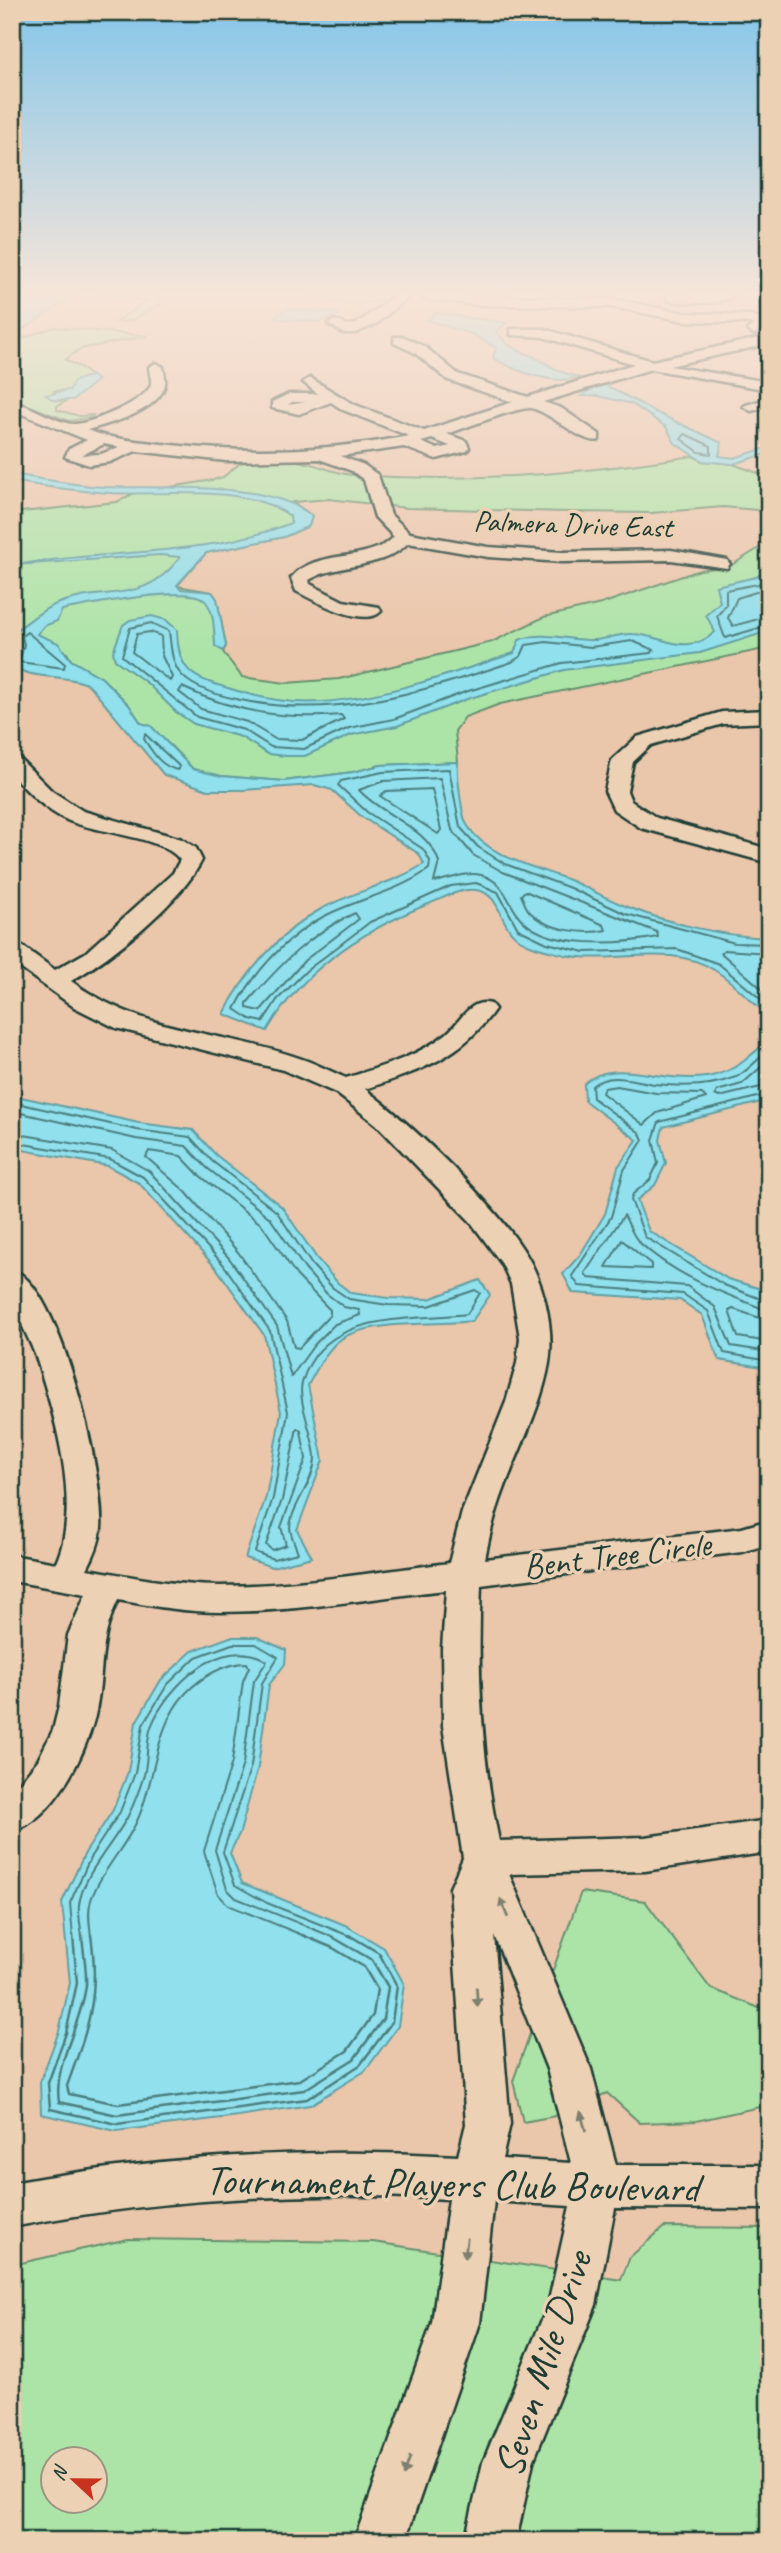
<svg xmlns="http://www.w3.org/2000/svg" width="781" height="2553" font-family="Caveat,sans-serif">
<rect width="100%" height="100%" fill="#eac6ab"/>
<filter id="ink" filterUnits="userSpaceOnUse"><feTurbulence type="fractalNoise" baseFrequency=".0143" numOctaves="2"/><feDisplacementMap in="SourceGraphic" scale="14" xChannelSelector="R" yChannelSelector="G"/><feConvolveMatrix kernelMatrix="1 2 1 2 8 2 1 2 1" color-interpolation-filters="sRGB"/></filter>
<g filter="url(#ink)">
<path fill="#ace4a8" stroke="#66906e" stroke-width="2" fill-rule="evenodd" d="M97 294H157L160 304 131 321 116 322 146 301Z
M304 294H392C370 311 330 302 304 294Z
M54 327 147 336 80 349 65 360 80 367 91 376 82 378 71 390 54 391 53 400 65 402 57 406V410L79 416 93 415 92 417 69 421 12 399V342Z
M693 456 702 461 733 464 769 477V518L757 510 723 507 651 513 568 512 407 508 329 499 293 502 312 516 309 526 284 537 206 553 177 586 212 592 217 599 226 646 223 652 242 677 286 683 339 679 492 642 544 617 601 604 700 570 730 566 769 542V648L500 704 465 717 455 731 458 762 381 765 353 772 284 781 221 776 193 769 171 746 141 723 129 705 102 678 71 660 67 653 12 629V513L117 502 134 493 213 480 223 477 244 460C261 460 280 459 297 461 316 463 334 474 354 475 470 483 578 474 693 456Z
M581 1892 645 1901 710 1988 769 2012V2105L696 2121 640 2123 607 2093 555 2116 523 2122 513 2081Z
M664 2227 769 2228V2541H12V2265L128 2239 373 2242 621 2280 630 2257ZM52 2458H94V2500H52Z"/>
<path fill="#90e0ed" stroke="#639fa3" stroke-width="2" d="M12 294H76L25 328 12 333Z
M286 309 336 313 339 315 319 322 277 319 275 317Z
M435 313 507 323 496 331C515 355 519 348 542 361 555 369 563 374 578 377 553 386 516 371 493 358L496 348 474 335 427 320Z
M91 376 98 380 73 400H53L46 395 70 390 74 381Z
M602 383 655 412 722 443 719 456 734 458 769 447V453L733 464 702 461 675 443 666 427 632 404 598 396H581Z
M12 474C42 479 72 485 103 487 156 489 271 480 312 516L309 526 284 537 206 553 177 585 180 589 212 592 217 599 226 646 223 651 215 646C214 633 215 608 203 599 184 585 88 605 62 610L57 621 44 626 37 634 58 643 71 660 102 678 129 705 141 723 151 726 193 769 221 776 284 781 353 772 381 765 458 762C457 775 461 814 467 825 488 858 536 867 569 880 589 888 608 900 628 907 671 924 723 936 769 938V1015C750 1002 734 982 716 971 670 941 615 965 565 955 550 951 522 946 512 933 499 919 499 893 476 890 459 888 442 899 426 905 362 931 302 970 267 1031L224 1014C243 975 282 930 321 909 354 891 393 884 424 864L419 854 362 817 332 790 314 785 243 790H208L164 775 89 685C68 674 27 680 12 665L17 643 12 641V629H18C29 621 42 610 54 605 102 584 143 608 180 557L160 555 14 565C107 549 201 558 291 523L290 516C244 483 164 496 110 493 77 491 44 487 12 481Z
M769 568V631L700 653 564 670 467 699 397 726 351 735 305 756H286L268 754 241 737 194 724 176 712 147 683 115 660 113 652 123 625 130 620 152 616 166 620 177 630C178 673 193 678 231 689 259 698 292 704 322 702 381 698 458 672 514 653L519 640C544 630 569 641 595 640 608 639 620 633 633 634 663 635 686 658 715 632L706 615 720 602 716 586 756 577Z
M769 1031V1100L663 1127 660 1140 666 1163 655 1185 637 1200 649 1231 728 1279 758 1288 769 1297V1368L719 1360 702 1315 680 1300 573 1293 563 1274 580 1255 605 1214 618 1167 637 1140 585 1101 584 1084C621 1047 693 1108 750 1056 760 1048 766 1043 769 1031Z
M12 1095 139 1123 193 1130 216 1155 282 1207 318 1260 338 1283 351 1293 389 1298 429 1299 480 1280 490 1295 472 1321C434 1326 382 1320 348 1335 329 1343 318 1368 308 1385L323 1460 297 1530 312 1557 272 1567 245 1558 266 1497 281 1412 264 1335 217 1269 139 1183 108 1166 12 1148Z
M230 1637H257L286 1650 285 1664 269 1685 258 1767 240 1832 230 1853 242 1883 345 1925 384 1948 404 1984 398 2026 365 2071 310 2105 238 2116 116 2131 41 2114 40 2082 59 2031 70 1983 62 1902 85 1853 113 1810 128 1772 136 1722 161 1680 192 1651Z"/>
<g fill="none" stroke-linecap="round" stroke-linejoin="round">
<path stroke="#4c7e7e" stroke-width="2" d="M685 434 711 446V454L699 452 681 439Z
M769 577 758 584 726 590V605L717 616 725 638 769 625
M769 588 737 598 728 618 733 626 769 616
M151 623 169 631C171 645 171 660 179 672 191 688 217 695 236 699 331 721 422 692 512 662L521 656 526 645 546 642 591 647 632 641 654 650 651 653 562 663 465 692 394 719 349 728 304 749 271 747 244 730 197 717 122 656 130 628Z
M27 632 65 664 64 668 19 662 24 645 22 636Z
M150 632 161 636 162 656 172 677 170 681 132 652 137 634Z
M182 687C233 712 285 720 341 715L344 719 302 740 275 739 247 722 201 709 179 692Z
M145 734 179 766 178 770C161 767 153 753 144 739Z
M440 778 452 830 473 855 503 872 657 932 658 937C622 944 551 949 523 921 507 905 507 882 481 875 466 871 449 880 434 882L439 862C428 827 382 816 359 790L384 781Z
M432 789 441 830 438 834 380 796 386 791Z
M525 891 604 925 606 930C585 935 548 930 532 914 526 910 524 901 521 895Z
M355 913 359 919 305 960 260 1011 247 1008V1003C279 966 310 933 355 913Z
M769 944 735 943 626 914 570 888 505 864 478 847 460 827 449 769 383 772 341 781 338 785 367 812 423 849 430 861 429 869C402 889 370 896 340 909 296 926 256 968 235 1009L250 1019 263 1022 277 1000 306 971 370 922 451 886 476 883 498 892 518 929 547 943 585 952 677 949 719 964 769 1006
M769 953 724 950 721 953 769 995
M769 1049C759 1058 747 1072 736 1077 711 1087 681 1087 655 1084 634 1081 610 1071 592 1086L593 1098 640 1133 643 1140 624 1170 611 1217 572 1276 579 1286 683 1294 708 1311 724 1353 769 1361
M769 1060 742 1084 717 1091 715 1095 719 1097 769 1085
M617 1086 656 1093 702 1094 706 1098 657 1113 644 1125 602 1093 604 1088Z
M769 1094 659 1122 653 1140 658 1163 650 1180 633 1194 631 1200 645 1237 724 1285 769 1302
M12 1102 137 1130 190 1137 212 1161 277 1212 312 1265 333 1288 349 1299 388 1305 429 1306 475 1290 480 1293 467 1314C409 1321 322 1310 302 1383 297 1400 314 1437 315 1457 315 1481 292 1504 290 1527 290 1535 296 1546 298 1553L273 1559 255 1552 273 1498 288 1412 270 1331 223 1264 143 1177 110 1159 12 1142
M12 1111 136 1139 186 1146 206 1167 270 1218 305 1269 327 1294 344 1307 359 1310 360 1315 335 1324 314 1345 291 1377 277 1326 229 1258 149 1171 112 1150 12 1133
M149 1151 181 1156 199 1175 262 1225 297 1276 330 1310V1315L299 1348 294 1347 287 1321 238 1252 185 1191 146 1157Z
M622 1240 651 1264V1269L606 1267Z
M769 1311C725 1294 675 1276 640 1243 633 1237 629 1224 624 1215L585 1273 588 1278 687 1286 715 1307 731 1346 769 1352
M769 1321 733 1309 729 1311 738 1337 769 1342
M297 1428 301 1431 306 1459 281 1527 286 1545 272 1550 266 1545 282 1500Z
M73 1937 70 1903 91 1856 120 1812 135 1773 143 1725 167 1685 196 1657 232 1644H256L278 1657 262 1683 251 1766 223 1852 235 1885 267 1903 352 1937
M82 1937C81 1927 78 1915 79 1905 83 1873 114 1843 128 1816 134 1804 140 1788 144 1775 148 1760 146 1742 151 1727 167 1686 222 1633 267 1661L254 1681 243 1764 215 1850 227 1889 236 1898 333 1937
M91 1937C90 1925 87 1912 91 1900 101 1871 124 1849 137 1821 156 1781 154 1726 186 1693 201 1677 225 1663 247 1663L249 1667 243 1681 232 1762 204 1851 218 1894 228 1905 307 1937"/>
<path stroke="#4c7e7e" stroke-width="2.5" d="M73 1935 77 1983 66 2033 48 2083 50 2109 117 2124 307 2099 360 2065 392 2022 397 1986 379 1953 349 1935
M82 1935C83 1951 87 1969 86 1985 82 2024 53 2064 59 2102L117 2115 304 2090 354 2059 383 2019 388 1987 372 1960 329 1935
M91 1935C100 1998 88 2028 67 2086L69 2094 118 2104 300 2080 347 2051 373 2015 377 1989 364 1967 333 1948 302 1935"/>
<defs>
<path id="minor" d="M397 294H412L376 324 356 333H343L328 324 335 320 346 325 356 324Z
M418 294 612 299 684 313 751 315 765 320 768 326 754 334 747 330 753 325 749 323 684 321 612 307 479 305 424 299Z
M667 294H736C721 306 686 304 667 300Z
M511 329H544L652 361 769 336V344L669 366 769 382V390L651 369 543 402 561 408 599 434V440C582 445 552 412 531 408 519 406 463 429 447 434L466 441 469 448 467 451 436 459 404 447 340 456 364 465 378 475 391 515 410 533 488 547 562 552 671 550 727 560 730 564 727 568 671 560 562 562 488 557 408 543C381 570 340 562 309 580L310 584 343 601 379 607 381 611C365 629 313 600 296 591L291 578C315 548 367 564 394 537L375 517 364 480 352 471 319 459 226 461 136 451 110 462 89 465 65 457 69 449 87 440 12 410V401C29 405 59 424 74 424 91 424 147 401 151 384 152 379 149 372 149 367L156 363 163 367C164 372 166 379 165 384 160 411 109 424 87 430 114 440 144 442 172 445 251 454 330 451 409 436L343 410 331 402 299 414 272 408V402L289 394H318L303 382 310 378 353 404 424 431 513 402 448 380 415 353 394 343V337H404L425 347 458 374 528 397 634 364 543 337 511 335ZM292 402H306L288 405ZM432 439 450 446 437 449 421 442ZM104 444 119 447 101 454 82 455Z
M769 398V407L751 411 743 406Z
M769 710V722L723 724 651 745 633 762 627 791 631 801 657 818 769 849V863L641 828 614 810 605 791 612 760 637 737 722 712Z
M12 756 19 758 52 791 83 811 182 839 196 848 202 860C182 901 111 958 71 981 145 1035 221 1030 302 1059 317 1064 332 1072 346 1078 380 1067 417 1057 446 1034 461 1022 469 998 491 1004L495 1009C461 1058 419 1071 365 1089 411 1124 507 1214 532 1265 546 1293 554 1332 549 1363 540 1415 511 1462 496 1513 491 1528 488 1544 485 1559L742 1528 769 1520V1544L742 1552 481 1585C477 1672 481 1756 499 1841L645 1837 769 1820V1852L645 1871 509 1874 591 2069 616 2165H769V2209L615 2208 596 2305 533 2462 516 2541H465L483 2462 548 2305 570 2206 494 2201 480 2323 405 2541H354L432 2323 449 2199C301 2190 157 2199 12 2227V2183C161 2156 307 2147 458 2156L466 2124 450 1888 463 1858 443 1726 442 1649 446 1590C371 1598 295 1612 220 1612 186 1612 152 1606 118 1600 97 1643 105 1673 95 1716 84 1757 55 1817 12 1832V1792L38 1760 53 1730 59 1706 68 1635 86 1594 12 1581V1555L56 1563C82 1505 55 1416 36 1357 29 1338 19 1321 13 1302 10 1293 12 1280 12 1270 60 1282 105 1480 101 1528 100 1542 94 1556 87 1569 131 1576 175 1586 220 1586 297 1586 373 1572 449 1563L462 1512 506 1402 517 1363 520 1338 511 1284 502 1264 470 1221 376 1124 336 1093 283 1070 116 1028 74 1007 12 962V943L21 945 55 970 85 953 173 873 180 860C164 836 94 833 67 820 45 810 28 792 12 775ZM494 1935 547 2069 571 2163 502 2159 510 2124Z"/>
</defs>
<use href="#minor" stroke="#1f3d34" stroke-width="5"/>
<use href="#minor" fill="#edd1b4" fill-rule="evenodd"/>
</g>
<defs><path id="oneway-solid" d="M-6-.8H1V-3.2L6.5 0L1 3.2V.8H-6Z" transform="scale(1.75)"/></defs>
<g fill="#7c806e">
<use href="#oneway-solid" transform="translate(504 1908) rotate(-112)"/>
<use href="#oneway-solid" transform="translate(477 1997) rotate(86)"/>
<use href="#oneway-solid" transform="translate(583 2121) rotate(-105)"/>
<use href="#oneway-solid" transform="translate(466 2248) rotate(97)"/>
<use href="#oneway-solid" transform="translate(407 2466) rotate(109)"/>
</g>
</g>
<linearGradient id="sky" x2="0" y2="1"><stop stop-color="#85c6ea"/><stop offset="0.45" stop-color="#f6e5d9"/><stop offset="1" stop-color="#f6e5d9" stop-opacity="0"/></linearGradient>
<rect width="781" height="651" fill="url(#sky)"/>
<g text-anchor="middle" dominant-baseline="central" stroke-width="7" stroke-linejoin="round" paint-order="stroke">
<g font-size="30" fill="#1f3d34" stroke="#edd1b4">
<text transform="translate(573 524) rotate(2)">Palmera Drive East</text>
</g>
<g font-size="35" fill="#1f3d34" stroke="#edd1b4">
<text transform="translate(617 1555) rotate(-7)">Bent Tree Circle</text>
</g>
<g font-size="42" fill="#1f3d34" stroke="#edd1b4">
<text transform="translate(452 2184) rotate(1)">Tournament Players Club Boulevard</text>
<text transform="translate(543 2364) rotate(-72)">Seven Mile Drive</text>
</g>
</g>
<rect width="781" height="2553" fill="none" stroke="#edd1b4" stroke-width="42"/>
<rect x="21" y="21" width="739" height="2511" fill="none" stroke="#1f3d34" stroke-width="2.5" filter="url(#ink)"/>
<g transform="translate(74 2480) rotate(292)"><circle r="33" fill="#edd1b4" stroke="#9b9681" stroke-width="2"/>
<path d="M0-5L12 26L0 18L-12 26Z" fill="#c8321e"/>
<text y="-10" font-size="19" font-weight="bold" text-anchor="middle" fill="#1f3d34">N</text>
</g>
</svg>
